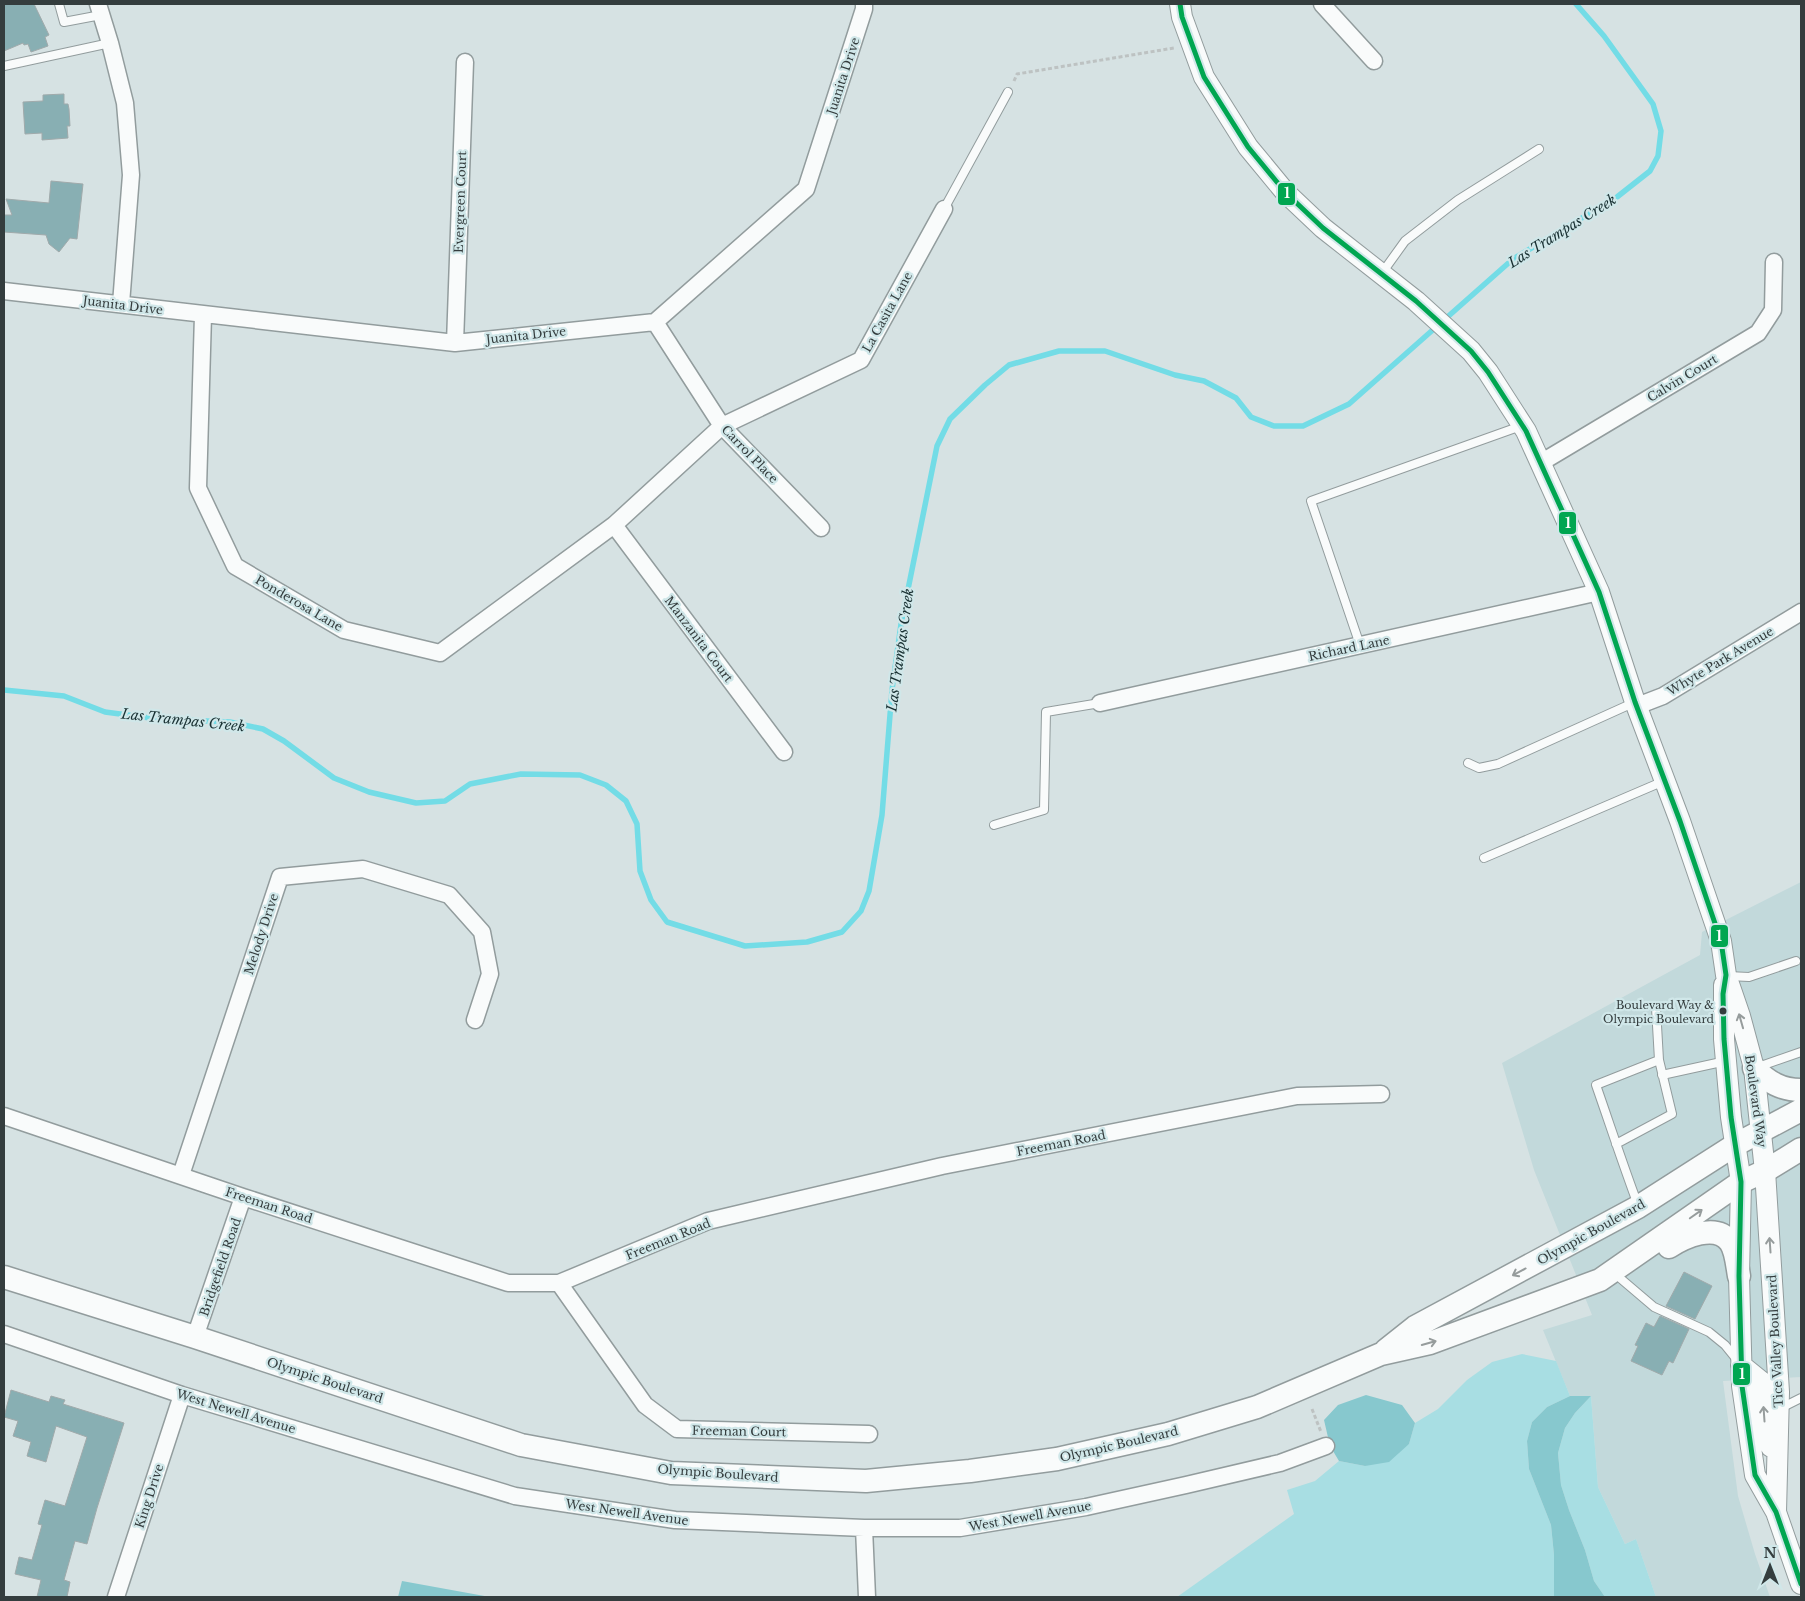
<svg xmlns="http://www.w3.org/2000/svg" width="1805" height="1601" font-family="'Libre Baskerville',serif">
<rect width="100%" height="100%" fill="#d6e2e3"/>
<path fill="#c2d9db" d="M1801 882V1377L1723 1381 1738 1496 1755 1554 1770 1597H1656L1636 1539 1625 1544 1598 1487 1591 1396H1570L1543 1330 1592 1315 1534 1170 1502 1063 1700 955 1702 932Z"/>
<path fill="#a8dee3" d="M1522 1354 1556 1361 1570 1396 1547 1407 1532 1422 1527 1441 1529 1469 1551 1525 1554 1555V1597H1177L1294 1514 1287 1490 1315 1481 1339 1461 1365 1466 1409 1444 1415 1423 1438 1409 1467 1380 1492 1362Z
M1591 1396 1598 1487 1625 1544 1636 1539 1656 1597H1605L1594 1581 1585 1550 1569 1510 1561 1485 1558 1453 1565 1428 1575 1413Z"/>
<path fill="#87c8ce" d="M1366 1395 1402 1405 1415 1423 1409 1444 1389 1462 1365 1466 1339 1461 1330 1446 1324 1420 1338 1405Z
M1570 1396H1591L1575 1413 1565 1428 1558 1453 1561 1485 1569 1510 1585 1550 1594 1581 1605 1597H1554V1555L1551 1525 1529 1469 1527 1441 1532 1422 1547 1407Z
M402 1581 490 1597H398Z"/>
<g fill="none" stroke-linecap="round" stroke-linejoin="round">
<path stroke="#73dce6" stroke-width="5.5" d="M4 690 64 696 105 712 158 719 230 722 263 729 284 741 334 778 369 792 416 803 445 801 470 784 521 774 580 775 606 785 626 801 637 824 640 871 651 900 667 922 745 946 807 942 842 932 861 911 869 891 882 815 892 690 901 624 937 446 950 419 985 385 1009 365 1059 351H1105L1175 375 1204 381 1236 398 1251 417 1274 426H1303L1349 404 1513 259 1617 197 1650 171 1658 156 1661 131 1653 104 1604 36 1576 4"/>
</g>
<path fill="#88afb3" stroke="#a0aaab" d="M4 4H34L49 35 45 37 48 46 31 52 28 44 24 45 23 43 4 51Z
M64 94V104H68L69 109 70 126H67L68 138 42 140V133L25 134 23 102 43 101V95Z
M51 181 83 184 77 239 70 238 59 252 49 244 46 235 4 232V215H12L6 199 49 203Z
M1684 1272 1712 1286 1695 1319 1666 1306Z
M1660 1316 1689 1329 1673 1363 1669 1361 1662 1375 1631 1361 1638 1346 1635 1345 1646 1323 1654 1327Z
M11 1390 49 1402 51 1396 65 1400 63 1404 124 1423 97 1508 87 1544 75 1541 64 1580 70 1582 67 1597H37L41 1580 15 1574 19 1557 32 1560 42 1525 38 1524 45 1500 65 1506 87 1437 56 1426 46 1462 27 1456 31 1442 13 1436 18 1421 4 1417Z"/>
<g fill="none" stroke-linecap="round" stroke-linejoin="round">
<defs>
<path id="service" d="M59 4 64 22 101 15
M4 66 110 43
M944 209 1008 92
M1382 273 1405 241 1458 200 1539 149
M1360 645 1311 501 1521 426
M1468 763 1479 768 1498 764 1633 703
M994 825 1044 810 1046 712 1100 703
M1484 858 1664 781
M1728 976 1749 977 1796 961
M1656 1008 1659 1060
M1758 1067 1801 1052
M1662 1075 1726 1061
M1616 1144 1672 1114 1659 1060 1596 1085C1610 1125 1623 1165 1638 1205
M1614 1273 1654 1307 1709 1332 1725 1345 1738 1361
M1781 1408 1801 1398"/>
<path id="minor" d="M98 4 110 43 125 103 131 175 121 304
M1322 4 1374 61
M4 291 455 343 655 322 806 189 864 9V4
M203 315 198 488 235 566 344 630 440 653 614 525 722 426 861 360 944 209
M655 322 722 426 821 528
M455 343 465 62
M1542 462 1758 333 1773 310 1774 262
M614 525 784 752
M1100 703 1599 592
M1637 706 1663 696 1801 612
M4 1116 243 1197 508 1283H559L708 1221 942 1166 1297 1096 1381 1094
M181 1175 280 877 363 869 449 895 482 932 490 974 475 1020
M559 1283 645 1405 677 1429 869 1434
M4 1334 182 1395 515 1496 675 1520 864 1528H960L1086 1507 1186 1485 1280 1463 1326 1446
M195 1337 243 1197
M864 1528 867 1597
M116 1597 182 1395"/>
<path id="tertiary" d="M1180 4 1182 17 1204 77 1248 147 1286 193 1323 228 1416 301 1471 351 1488 372 1526 431 1599 592 1635 702 1680 821 1721 941 1726 975 1740 1016 1754 1068 1765 1171 1779 1392 1776 1512
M1724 985V1039L1731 1117 1741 1182 1739 1276 1742 1386 1755 1475 1776 1512 1801 1584
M1741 1365 1762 1382 1765 1433 1771 1447"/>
<path id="secondary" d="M1754 1068C1768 1082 1781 1090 1801 1090
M1669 1247C1683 1238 1716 1222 1730 1242 1736 1250 1737 1265 1739 1276
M4 1277 195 1337 521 1445 671 1473 866 1481 970 1471 1057 1459 1168 1434 1257 1407 1381 1354 1430 1343 1600 1280 1741 1182 1765 1171 1801 1149
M1386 1350 1415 1327 1638 1207 1735 1145 1801 1110"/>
</defs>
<use href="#service" stroke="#929c9d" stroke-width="10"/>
<use href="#minor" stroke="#929c9d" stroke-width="19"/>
<use href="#tertiary" stroke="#929c9d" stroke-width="22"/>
<use href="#secondary" stroke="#929c9d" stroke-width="25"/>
<path stroke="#bdc2c2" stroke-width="3" stroke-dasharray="4 2.5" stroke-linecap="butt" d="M1014 81 1017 74 1174 48
M1312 1409 1321 1432"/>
<use href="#service" stroke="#f9fbfb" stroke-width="8"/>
<use href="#minor" stroke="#f9fbfb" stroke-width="16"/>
<use href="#tertiary" stroke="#f9fbfb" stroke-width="20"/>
<use href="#secondary" stroke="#f9fbfb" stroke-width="22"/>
<defs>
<path id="bus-1" d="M1180 4 1182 17 1204 77 1248 147 1286 193 1323 228 1416 301 1471 351 1488 372 1526 431 1599 592 1635 702 1680 821 1721 941 1726 975 1723 994 1724 1039 1731 1117 1741 1182 1739 1276 1742 1386 1755 1475 1776 1512 1801 1584"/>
</defs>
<use href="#bus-1" stroke="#d0e7e9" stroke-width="9"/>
<use href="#bus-1" stroke="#00a651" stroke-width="5"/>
</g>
<defs><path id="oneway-shaft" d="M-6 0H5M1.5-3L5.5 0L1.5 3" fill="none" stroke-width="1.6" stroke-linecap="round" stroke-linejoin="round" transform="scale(1.25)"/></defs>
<g stroke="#969c9c">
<use href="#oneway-shaft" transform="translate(1741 1021) rotate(-106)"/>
<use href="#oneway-shaft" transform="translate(1696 1214) rotate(-35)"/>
<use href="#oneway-shaft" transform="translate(1770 1245) rotate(-94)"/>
<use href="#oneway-shaft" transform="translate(1519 1272) rotate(152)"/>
<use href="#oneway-shaft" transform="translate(1429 1343) rotate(-16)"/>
<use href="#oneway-shaft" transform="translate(1764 1414) rotate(-94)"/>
</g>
<circle fill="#343d3e" stroke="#d0e7e9" stroke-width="2" cx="1723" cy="1011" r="4.5"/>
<g text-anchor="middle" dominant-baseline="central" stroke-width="4.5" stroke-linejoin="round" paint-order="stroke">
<g font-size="11" fill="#343d3e" stroke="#d0e7e9" text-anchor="end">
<text x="1714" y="1005">Boulevard Way &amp;<tspan x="1714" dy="14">Olympic Boulevard</tspan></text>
</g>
<g font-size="12" fill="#343d3e" stroke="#d0e7e9">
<text transform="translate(843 76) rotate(-72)">Juanita Drive</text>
<text transform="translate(460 202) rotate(-88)">Evergreen Court</text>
<text transform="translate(123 305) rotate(7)">Juanita Drive</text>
<text transform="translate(887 312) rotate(-61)">La Casita Lane</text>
<text transform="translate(526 335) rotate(-6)">Juanita Drive</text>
<text transform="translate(1682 378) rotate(-31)">Calvin Court</text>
<text transform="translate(750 454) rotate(46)">Carrol Place</text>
<text transform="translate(299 603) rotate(30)">Ponderosa Lane</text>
<text transform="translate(699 639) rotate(53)">Manzanita Court</text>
<text transform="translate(1349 648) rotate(-12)">Richard Lane</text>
<text transform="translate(1720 661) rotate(-31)">Whyte Park Avenue</text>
<text transform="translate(261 934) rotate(-72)">Melody Drive</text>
<text transform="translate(1756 1101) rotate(82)">Boulevard Way</text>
<text transform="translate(1061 1143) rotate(-11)">Freeman Road</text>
<text transform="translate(269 1205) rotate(18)">Freeman Road</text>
<text transform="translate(1591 1232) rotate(-29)">Olympic Boulevard</text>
<text transform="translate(668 1239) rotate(-22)">Freeman Road</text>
<text transform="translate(220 1267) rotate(-71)">Bridgefield Road</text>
<text transform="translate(1775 1341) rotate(-93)">Tice Valley Boulevard</text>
<text transform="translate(325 1380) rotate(18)">Olympic Boulevard</text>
<text transform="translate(236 1411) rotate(17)">West Newell Avenue</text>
<text transform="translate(739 1431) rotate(1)">Freeman Court</text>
<text transform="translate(1119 1444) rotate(-13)">Olympic Boulevard</text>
<text transform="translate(718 1473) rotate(4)">Olympic Boulevard</text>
<text transform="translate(149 1496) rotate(-72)">King Drive</text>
<text transform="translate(627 1512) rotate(8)">West Newell Avenue</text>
<text transform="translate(1030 1516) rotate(-10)">West Newell Avenue</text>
</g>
<g font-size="14" font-style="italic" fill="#193133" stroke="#d0e7e9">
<text transform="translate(1562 231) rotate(-32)">Las Trampas Creek</text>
<text transform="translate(900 650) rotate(-82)">Las Trampas Creek</text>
<text transform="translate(183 720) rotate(6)">Las Trampas Creek</text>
</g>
</g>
<g stroke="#d0e7e9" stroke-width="2">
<rect x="1277" y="182" width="19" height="24" rx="5" fill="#00a651"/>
<rect x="1558" y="511" width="19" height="24" rx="5" fill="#00a651"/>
<rect x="1710" y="924" width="19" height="24" rx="5" fill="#00a651"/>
<rect x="1732" y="1362" width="19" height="24" rx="5" fill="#00a651"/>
</g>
<g font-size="14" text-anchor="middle" font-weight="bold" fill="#fff">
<text x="1287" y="198">1</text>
<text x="1568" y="528">1</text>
<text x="1719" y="941">1</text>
<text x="1742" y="1379">1</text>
</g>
<rect width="1805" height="1601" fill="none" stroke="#343d3e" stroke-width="10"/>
<g transform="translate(1770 1566)" stroke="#d0e7e9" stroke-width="4" paint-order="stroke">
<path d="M0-4L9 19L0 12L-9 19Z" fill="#343d3e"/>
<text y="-8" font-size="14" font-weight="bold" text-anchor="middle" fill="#343d3e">N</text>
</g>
</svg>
